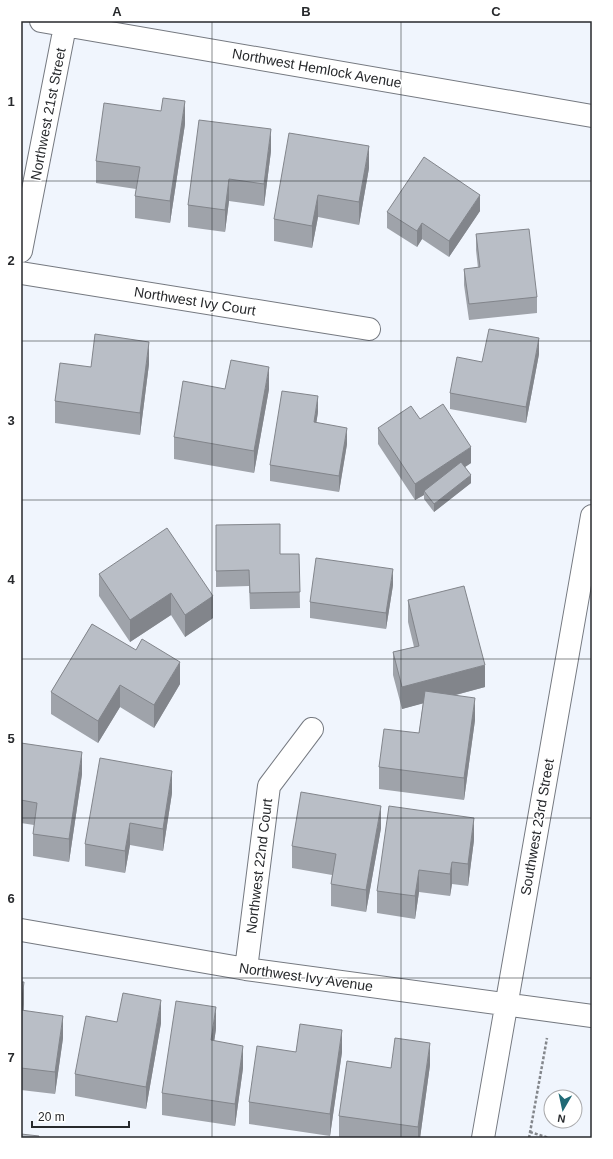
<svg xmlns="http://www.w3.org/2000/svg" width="613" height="1159" font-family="Helvetica,sans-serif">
<rect width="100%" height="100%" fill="#f0f5fd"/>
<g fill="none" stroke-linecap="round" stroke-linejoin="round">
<defs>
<path id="minor" d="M41 21 592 116
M21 251 66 21
M21 273 369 329
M21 930 246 969 592 1016
M246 969 269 786 312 729
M483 1138 592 516"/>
</defs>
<use href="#minor" stroke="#757980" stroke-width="24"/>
<path stroke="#83868b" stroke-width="2.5" stroke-dasharray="3 2" stroke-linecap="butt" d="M530 1132 549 1138
M529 1138 547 1038"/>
<use href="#minor" stroke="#fff" stroke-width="22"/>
</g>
<path fill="#9fa3aa" d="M185 124 170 223 135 218V196L136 189 96 183V161Z
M271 151 264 206 229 201 225 232 188 227V205Z
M369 168 359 225 318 217 312 248 274 241V219Z
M480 211 449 257 422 239 417 247 387 228V212Z
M476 234 537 297V313L469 320 464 285V269L478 268 476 250Z
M539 354 526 423 450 409V393L482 362Z
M149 364 140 435 55 423V401L91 367Z
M225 389H269L254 473 174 459V437Z
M318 412 316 423 347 444 339 492 270 481V465Z
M420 419 471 463 465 467 471 483 434 512 424 499V495L415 500 378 444V428Z
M216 525 280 554H299L300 608 250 609 249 586 216 587Z
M99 574 213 596V618L185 637 171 615 130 642 99 596Z
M393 585 386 629 310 618V602Z
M408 600 485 687 456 695 475 720 464 800 379 789V767L419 733 423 703 402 709 393 675V652L414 647 408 622Z
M92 624 180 684 154 728 120 707 98 743 51 714V692Z
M21 743 82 774 69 862 33 856V834L34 825 21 823Z
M172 793 163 851 130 845 125 873 85 866V844Z
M381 828 366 912 331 906V884L332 875 292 868V846Z
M474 840 468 886 452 884 450 896 419 892 415 919 377 913V891Z
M21 982 24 1004V1011L63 1038 55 1094 21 1090Z
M117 1022 161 1023 146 1109 75 1096V1074Z
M216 1029 214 1041 243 1068 235 1126 162 1115V1093Z
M296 1052H342L330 1136 249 1124V1102Z
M430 1065 420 1138H339V1116L391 1068Z"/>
<path fill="#82858b" d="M185 101V124L170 223V201Z
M271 129V151L264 206V184Z
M369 146V168L359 225V202Z
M229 179V201L225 232V210Z
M318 195V217L312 248V226Z
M480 195V211L449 257V241Z
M422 223V239L417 247V231Z
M539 338V354L526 423V407Z
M149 342V364L140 435V413Z
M269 367V389L254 473V451Z
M318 396V412L314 438V422Z
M347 428V444L339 492V476Z
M471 447V463L426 493 424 491V495L415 500V484Z
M471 475V483L434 512V504Z
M393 569V585L386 629V613Z
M171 593V615L130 642V620Z
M213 596V618L185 637V615Z
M180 662V684L154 728V705Z
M485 665V687L402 709V687Z
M120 685V707L98 743V721Z
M475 698V720L464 800V778Z
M82 752V774L69 862V839Z
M172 771V793L163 851V829Z
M381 806V828L366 912V890Z
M474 818V840L468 886V864Z
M130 823V845L125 873V851Z
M452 862V884L450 896V874Z
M419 870V892L415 919V896Z
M24 982V1004L21 1028V1006Z
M161 1000V1023L146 1109V1087Z
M216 1007V1029L211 1063V1040Z
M63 1016V1038L55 1094V1072Z
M342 1030V1052L330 1136V1114Z
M430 1043V1065L420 1138H418V1127Z
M243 1046V1068L235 1126V1104Z"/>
<path fill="#b9bec6" stroke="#82858b" d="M163 98 185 101 170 201 135 196 140 167 96 161 104 103 161 111Z
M199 120 271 129 264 184 229 179 225 210 188 205Z
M289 133 369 146 359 202 318 195 312 226 274 219Z
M424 157 480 195 449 241 422 223 417 231 387 212Z
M529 229 537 297 469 304 464 269 480 267 476 234Z
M489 329 539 338 526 407 450 393 457 357 482 362Z
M95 334 149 342 140 413 55 401 60 363 91 367Z
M231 360 269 367 254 451 174 437 183 381 225 389Z
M282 391 318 396 314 422 347 428 339 476 270 465Z
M443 404 471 447 415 484 378 428 411 406 420 419Z
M461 462 471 475 434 504 424 491Z
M280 524V554H299L300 592 250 593 249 570 216 571V525Z
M167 528 213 596 185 615 171 593 130 620 99 574Z
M316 558 393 569 386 613 310 602Z
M464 586 485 665 402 687 393 652 419 646 408 600Z
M92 624 136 650 142 639 180 662 154 705 120 685 98 721 51 692Z
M425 691 475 698 464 778 379 767 384 729 419 733Z
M21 743 82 752 69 839 33 834 37 803 21 800Z
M100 758 172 771 163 829 130 823 125 851 85 844Z
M301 792 381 806 366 890 331 884 336 854 292 846Z
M389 806 474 818 468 864 452 862 450 874 419 870 415 896 377 891Z
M21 982H24L21 1006Z
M123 993 161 1000 146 1087 75 1074 86 1016 117 1022Z
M176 1001 216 1007 211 1040 243 1046 235 1104 162 1093Z
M21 1010 63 1016 55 1072 21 1068Z
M300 1024 342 1030 330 1114 249 1102 257 1046 296 1052Z
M395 1038 430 1043 418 1127 339 1116 347 1061 391 1068Z
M21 1134 39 1136V1138H21Z"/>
<path fill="none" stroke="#27292c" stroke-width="1" stroke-opacity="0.55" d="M212 21V1138M401 21V1138M21 181H592M21 341H592M21 500H592M21 659H592M21 818H592M21 978H592"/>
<g text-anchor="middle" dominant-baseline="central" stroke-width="3" stroke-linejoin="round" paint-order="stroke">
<g font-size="14" fill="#27292c" stroke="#fff">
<text transform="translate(317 68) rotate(10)">Northwest Hemlock Avenue</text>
<text transform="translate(48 114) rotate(-79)">Northwest 21st Street</text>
<text transform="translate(195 301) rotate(9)">Northwest Ivy Court</text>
<text transform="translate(537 827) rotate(-80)">Southwest 23rd Street</text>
<text transform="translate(259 866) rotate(-83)">Northwest 22nd Court</text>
<text transform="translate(306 977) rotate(8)">Northwest Ivy Avenue</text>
</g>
</g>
<rect width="613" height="1159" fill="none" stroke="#ffffff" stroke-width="44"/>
<g transform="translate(563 1109) rotate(189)"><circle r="19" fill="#ffffff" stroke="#a9a9ab"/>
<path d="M0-3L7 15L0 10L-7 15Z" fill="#216a76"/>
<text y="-6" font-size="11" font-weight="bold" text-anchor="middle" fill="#27292c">N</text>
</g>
<path d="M32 1121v6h97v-6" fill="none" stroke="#27292c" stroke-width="2"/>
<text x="38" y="1121" font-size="12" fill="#27292c" stroke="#ffffff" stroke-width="3" paint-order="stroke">20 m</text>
<rect x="22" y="22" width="569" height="1115" fill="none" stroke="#27292c" stroke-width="1.5"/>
<g font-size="13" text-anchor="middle" font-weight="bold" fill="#27292c">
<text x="117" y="16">A</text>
<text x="306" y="16">B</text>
<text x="496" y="16">C</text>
<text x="11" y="106">1</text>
<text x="11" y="265">2</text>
<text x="11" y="425">3</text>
<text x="11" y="584">4</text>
<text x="11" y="743">5</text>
<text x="11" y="903">6</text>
<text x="11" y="1062">7</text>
</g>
</svg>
